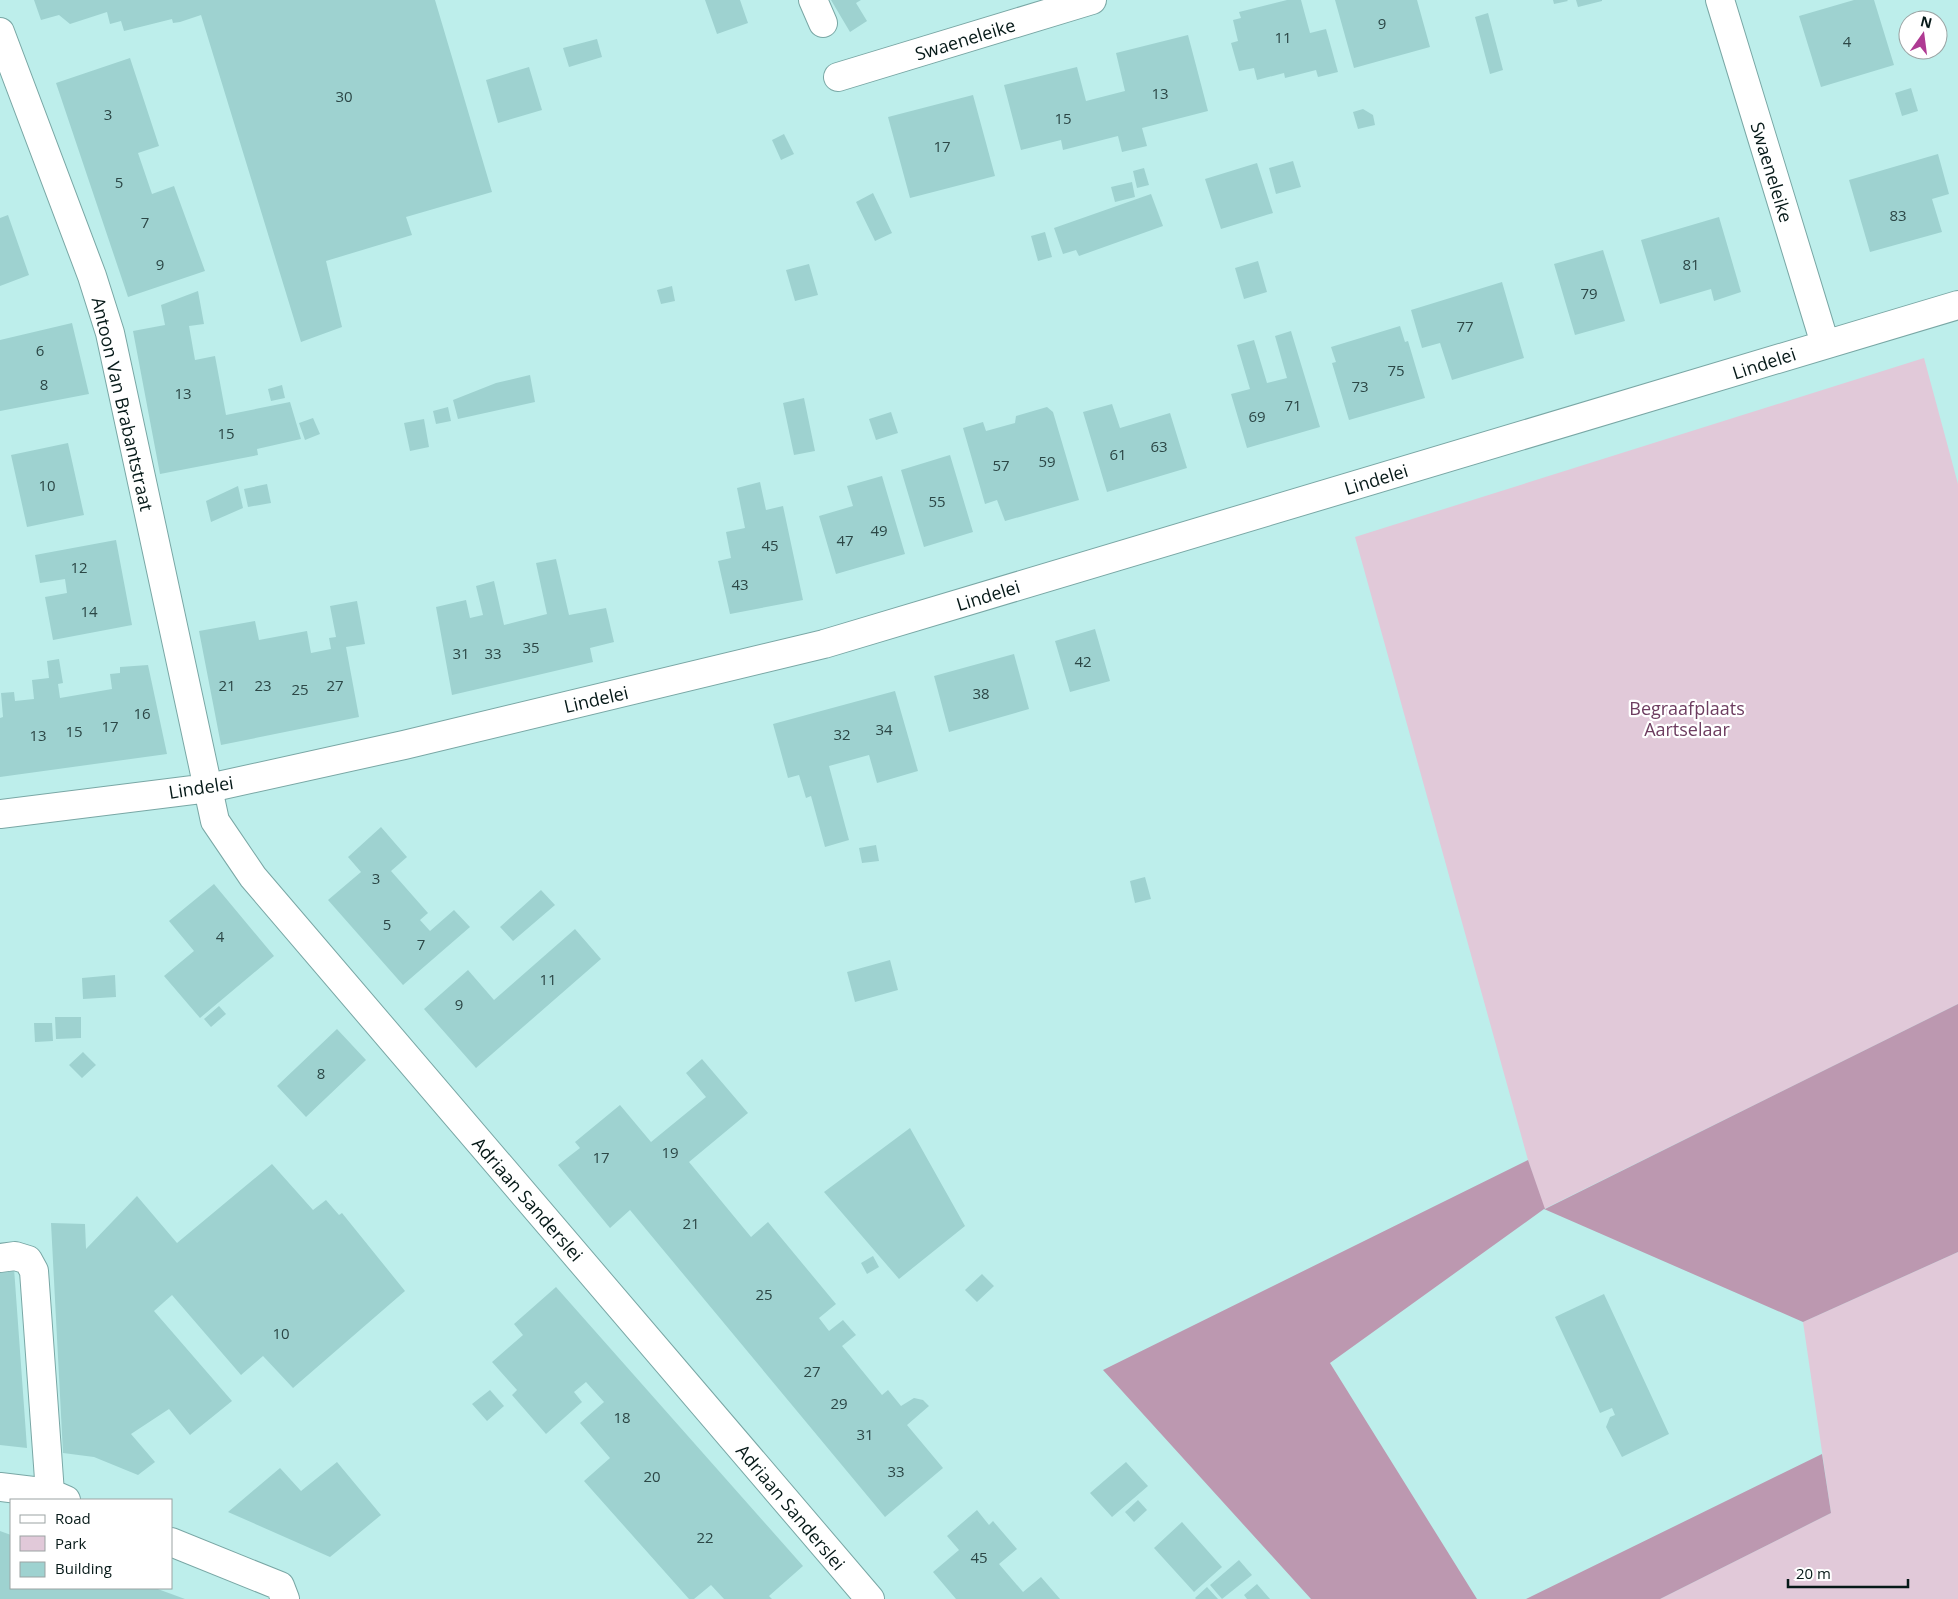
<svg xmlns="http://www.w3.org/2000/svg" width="1958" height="1599" font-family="'Open Sans',sans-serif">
<rect width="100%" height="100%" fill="#bdeeeb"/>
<path fill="#e1c9d9" d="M1924 358 1958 484V1004L1544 1209 1528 1160 1355 537Z
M1958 1252V1599H1660L1831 1513 1803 1322Z"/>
<path fill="#bc98b0" d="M1958 1004V1252L1803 1322 1544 1209 1330 1363 1477 1599H1311L1103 1370 1528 1160 1545 1209Z
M1822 1454 1831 1513 1660 1599H1526Z"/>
<path fill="#9ed2d0" d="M34 0H435L492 192 406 217 412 235 326 261 342 327 301 342 201 15 180 22 173 23 172 19 124 31 121 21 110 24 107 12 70 24 59 15 41 20Z
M705 0H740L748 23 717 34Z
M831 0H861L856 3 867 21 850 32Z
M1287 0H1301L1310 33 1326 29 1338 72 1318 77 1316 70 1285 78 1284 73 1257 80 1254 68 1239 71 1231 43 1238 41 1233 20 1241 18 1239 12Z
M1335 0H1417L1430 47 1354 68Z
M1553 0H1567L1568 1 1554 4Z
M1576 0H1602V1L1578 7Z
M1854 0H1874L1894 65 1821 87 1799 16Z
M1488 13 1503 70 1490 74 1475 17Z
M1188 35 1208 111 1142 128 1147 146 1122 152 1118 136 1063 150 1061 140 1021 150 1004 85 1077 67 1086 101 1125 91 1116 53Z
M597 39 602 57 569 67 563 48Z
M130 58 159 146 138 153 152 194 174 186 205 271 128 297 56 83Z
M529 67 542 110 498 123 486 80Z
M1911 88 1918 111 1902 116 1895 93Z
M973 95 995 176 910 198 888 117Z
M1363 109 1373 115 1375 125 1358 129 1353 112Z
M784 134 794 154 781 160 772 140Z
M1938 154 1949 194 1932 199 1942 232 1870 252 1849 180Z
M1293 161 1301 187 1276 194 1269 168Z
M1257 163 1273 213 1221 229 1205 179Z
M1144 168 1149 185 1137 188 1133 171Z
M1132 182 1135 197 1115 202 1111 187Z
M873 193 892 233 875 241 856 202Z
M1151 194 1163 226 1079 256 1076 250 1063 254 1054 228Z
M8 215 29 275 0 286V218Z
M1719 217 1741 292 1714 301 1711 289 1660 304 1641 240Z
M1045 232 1052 257 1038 261 1031 236Z
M1603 250 1625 321 1575 335 1554 264Z
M1258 261 1267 292 1244 299 1235 268Z
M809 264 818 295 795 301 786 270Z
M1502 282 1524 358 1452 380 1440 343 1422 348 1411 310Z
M672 286 675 301 661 304 657 290Z
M198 291 204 324 189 326 195 360 215 356 226 415 290 402 301 439 257 449 258 455 160 474 133 331 165 325 161 305Z
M72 323 89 394 0 411V340Z
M1400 326 1405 342 1408 341 1425 398 1349 420 1332 363 1336 362 1331 347Z
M1291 331 1320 427 1247 448 1231 394 1250 389 1237 345 1254 340 1267 383 1287 378 1275 336Z
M530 375 535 402 458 419 453 400 496 383Z
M282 385 285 398 271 401 268 389Z
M804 398 815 451 794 455 783 403Z
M1112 404 1120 428 1170 413 1187 468 1107 492 1083 412Z
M448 407 451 421 436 424 433 411Z
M1047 407 1053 412 1079 500 1005 521 997 500 985 504 963 428 983 422 986 431 1015 423 1016 416Z
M891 412 898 433 876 440 869 419Z
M313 418 320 434 305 440 299 423Z
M424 419 429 447 410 451 404 423Z
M68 443 84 515 27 527 11 455Z
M950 455 973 532 924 547 901 470Z
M882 476 905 554 836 574 819 516 853 506 847 486Z
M760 482 766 510 783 506 803 600 730 614 718 561 731 558 726 532 745 528 737 488Z
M267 484 271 503 248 507 244 489Z
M238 486 243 508 211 522 206 501Z
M116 540 132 625 53 640 45 597 67 593 65 579 40 583 35 555Z
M556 559 569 615 606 608 614 642 590 648 593 662 452 695 436 607 466 600 470 618 483 615 476 586 494 581 504 625 547 614 536 563Z
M357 601 365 644 346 647 359 717 221 745 199 631 255 621 259 640 307 631 311 653 331 649 329 638 336 637 330 606Z
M1095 629 1110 681 1070 692 1055 641Z
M1014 654 1029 709 949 732 934 676Z
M59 659 63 683 58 684 60 698 112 689 110 674 120 673V667L148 665 167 754 0 777V718L3 717 1 693 14 692 15 701 34 699 32 680 49 678 47 661Z
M895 691 918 771 877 783 869 755 829 766 849 840 825 847 811 796 806 798 799 775 788 778 773 724Z
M381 827 407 857 391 871 428 913 420 920 430 931 454 910 470 927 403 985 328 900 361 872 348 857Z
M876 845 879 861 862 863 859 848Z
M1145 877 1151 899 1135 903 1130 881Z
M214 884 274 956 200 1018 164 976 194 951 169 921Z
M541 890 555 905 513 941 500 927Z
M575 929 601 959 476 1068 424 1009 468 970 494 1000Z
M890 960 898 990 855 1002 847 972Z
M115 975 116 997 83 999 82 978Z
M219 1006 226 1014 211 1027 204 1019Z
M55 1017H81V1038L56 1039Z
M34 1023H52L53 1041 35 1042Z
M337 1029 366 1060 306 1117 277 1086Z
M83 1052 96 1065 82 1078 69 1065Z
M702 1059 748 1113 689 1162 751 1237 768 1222 836 1304 819 1318 829 1331 843 1320 856 1335 842 1346 882 1395 888 1390 901 1406 914 1398 923 1400 929 1406 907 1425 943 1468 885 1517 630 1210 610 1228 558 1165 580 1148 575 1142 620 1105 651 1142 706 1097 686 1073Z
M910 1128 965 1226 899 1279 824 1192Z
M272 1164 313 1210 326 1200 339 1215 342 1213 405 1291 293 1388 263 1356 241 1375 172 1295 154 1311 232 1401 190 1435 169 1409 131 1434 155 1462 138 1475 94 1457 63 1453 51 1223 85 1224 86 1249 137 1196 177 1243Z
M873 1256 879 1267 867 1274 861 1263Z
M14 1268 27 1448 0 1445V1269Z
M982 1274 994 1286 977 1302 965 1290Z
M556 1287 803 1566 769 1596 772 1599H724L711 1585 694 1599H689L584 1481 610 1458 580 1423 604 1402 586 1382 574 1392 582 1402 546 1434 512 1395 517 1390 492 1362 523 1335 514 1324Z
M1604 1294 1669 1434 1622 1457 1606 1427 1610 1417 1615 1415 1612 1408 1600 1413 1555 1317Z
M490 1390 504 1406 487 1421 472 1404Z
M337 1462 381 1515 330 1557 228 1512 280 1468 301 1491Z
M1126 1462 1148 1486 1112 1517 1090 1493Z
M1138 1500 1147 1510 1134 1522 1125 1512Z
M977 1510 989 1525 993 1521 1017 1549 999 1564 1023 1592 1041 1577 1060 1599H956L933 1572 959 1550 947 1536Z
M1182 1522 1222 1567 1194 1592 1154 1548Z
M0 1531 11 1535V1588H155L185 1599H0Z
M1239 1560 1252 1575 1222 1599 1210 1585Z
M1257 1584 1270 1599H1247L1244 1595Z
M1207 1587 1218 1599H1196L1195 1598Z"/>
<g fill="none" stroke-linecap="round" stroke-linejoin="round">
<defs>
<path id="minor" d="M813 0 823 23
M1720 0 1825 344
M0 32 92 276 110 333 215 821 253 877 870 1599
M838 77 1092 0
M0 814 209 788 404 745 824 644 1958 305
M0 1258 15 1256 28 1260 34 1271 50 1493
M0 1487 50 1493 66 1500
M171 1542 280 1586 285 1599"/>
</defs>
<use href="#minor" stroke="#79a7a5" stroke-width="30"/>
<use href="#minor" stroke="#fff" stroke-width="28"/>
</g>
<g text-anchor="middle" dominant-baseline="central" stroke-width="4.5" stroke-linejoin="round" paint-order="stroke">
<g font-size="15" fill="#2c4746">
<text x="1382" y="23">9</text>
<text x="1283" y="37">11</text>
<text x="1847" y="41">4</text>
<text x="1160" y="93">13</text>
<text x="344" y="96">30</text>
<text x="108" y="114">3</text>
<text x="1063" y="118">15</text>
<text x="942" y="146">17</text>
<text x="119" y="182">5</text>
<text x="1898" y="215">83</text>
<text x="145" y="222">7</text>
<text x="160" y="264">9</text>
<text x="1691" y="264">81</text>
<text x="1589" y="293">79</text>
<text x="1465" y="326">77</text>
<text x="40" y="350">6</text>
<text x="1396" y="370">75</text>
<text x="44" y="384">8</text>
<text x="1360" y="386">73</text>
<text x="183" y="393">13</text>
<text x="1293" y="405">71</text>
<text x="1257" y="416">69</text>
<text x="226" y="433">15</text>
<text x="1159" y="446">63</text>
<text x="1118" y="454">61</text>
<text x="1047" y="461">59</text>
<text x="1001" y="465">57</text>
<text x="47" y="485">10</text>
<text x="937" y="501">55</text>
<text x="879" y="530">49</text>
<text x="845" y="540">47</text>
<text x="770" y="545">45</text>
<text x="79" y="567">12</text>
<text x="740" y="584">43</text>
<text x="89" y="611">14</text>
<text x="531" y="647">35</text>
<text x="461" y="653">31</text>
<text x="493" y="653">33</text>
<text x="1083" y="661">42</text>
<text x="227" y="685">21</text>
<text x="263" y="685">23</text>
<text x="335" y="685">27</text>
<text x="300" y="689">25</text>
<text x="981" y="693">38</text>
<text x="142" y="713">16</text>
<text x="110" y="726">17</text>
<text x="884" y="729">34</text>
<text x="74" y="731">15</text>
<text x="842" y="734">32</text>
<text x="38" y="735">13</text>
<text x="376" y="878">3</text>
<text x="387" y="924">5</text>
<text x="220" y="936">4</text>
<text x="421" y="944">7</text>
<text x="548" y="979">11</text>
<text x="459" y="1004">9</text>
<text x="321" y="1073">8</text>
<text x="670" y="1152">19</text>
<text x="601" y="1157">17</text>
<text x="691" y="1223">21</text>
<text x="764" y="1294">25</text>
<text x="281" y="1333">10</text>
<text x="812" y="1371">27</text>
<text x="839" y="1403">29</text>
<text x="622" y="1417">18</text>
<text x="865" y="1434">31</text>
<text x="896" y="1471">33</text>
<text x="652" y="1476">20</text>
<text x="705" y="1537">22</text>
<text x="979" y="1557">45</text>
</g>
<g font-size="18" fill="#061918" stroke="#fff">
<text transform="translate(965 39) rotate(-17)">Swaeneleike</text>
<text transform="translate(1772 172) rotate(73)">Swaeneleike</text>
<text transform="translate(1764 363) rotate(-18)">Lindelei</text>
<text transform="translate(123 404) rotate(77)">Antoon Van Brabantstraat</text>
<text transform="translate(1376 479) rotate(-17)">Lindelei</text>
<text transform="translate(988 595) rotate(-17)">Lindelei</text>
<text transform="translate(596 699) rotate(-13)">Lindelei</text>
<text transform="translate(201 787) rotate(-9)">Lindelei</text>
<text transform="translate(528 1199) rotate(49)">Adriaan Sanderslei</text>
<text transform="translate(791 1507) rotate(50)">Adriaan Sanderslei</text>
</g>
<g font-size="18" fill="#6d3d60" stroke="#fff">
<text x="1687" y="708">Begraafplaats<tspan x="1687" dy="21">Aartselaar</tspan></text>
</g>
</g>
<rect x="10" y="1499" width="162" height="90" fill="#ffffff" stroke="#9ba3a3"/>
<rect x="20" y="1515" width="25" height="8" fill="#ffffff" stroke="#9ba3a3"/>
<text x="55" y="1524" font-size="15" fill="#061918">Road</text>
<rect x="20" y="1536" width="25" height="15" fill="#e1c9d9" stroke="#9ba3a3"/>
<text x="55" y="1549" font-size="15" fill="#061918">Park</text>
<rect x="20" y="1562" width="25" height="15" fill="#9ed2d0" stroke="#9ba3a3"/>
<text x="55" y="1574" font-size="15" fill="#061918">Building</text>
<g transform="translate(1923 35) rotate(14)"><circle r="24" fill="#ffffff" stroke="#9ba3a3"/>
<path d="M0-4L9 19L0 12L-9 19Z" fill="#af3a93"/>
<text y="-8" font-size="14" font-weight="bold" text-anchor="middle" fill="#061918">N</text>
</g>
<path d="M1788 1579v8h120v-8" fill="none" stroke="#061918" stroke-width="2.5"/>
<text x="1796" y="1579" font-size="15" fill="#061918" stroke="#ffffff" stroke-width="4" paint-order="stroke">20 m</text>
</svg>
